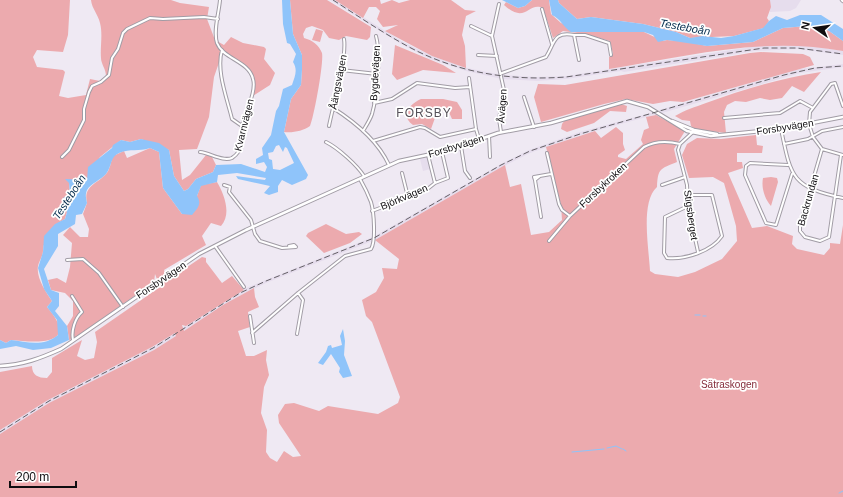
<svg xmlns="http://www.w3.org/2000/svg" width="843" height="497" font-family="Arial,sans-serif">
<rect width="100%" height="100%" fill="#efe9f3"/>
<path fill="#e6dded" d="M330 0H336L403 42 432 56 467 68 502 75 536 77 566 76 763 45H798L826 48 843 51V55L797 49 755 51 624 72 621 71 566 79 537 81 502 79 466 71 430 59 401 44Z
M770 0H801L796 8 790 11 770 12Z
M843 64V67L800 73 662 113 659 110 799 69Z
M654 112 657 114 581 135 530 153 502 167 375 240 266 283 241 295 154 350 49 403 0 434V430L48 400 152 347 222 302 246 288 373 237 501 164 529 150 580 132Z
M428 157 430 169 423 171 420 159Z"/>
<path fill="#ecaaae" d="M0 0H70L68 35 63 52 37 50 33 57 37 67 63 70 65 72 59 96 68 98 86 95 90 79 100 81 106 76C106 69 101 64 101 58 100 47 103 34 100 23 98 14 92 9 91 0H171L180 3 209 7 207 19 215 40 224 45 231 37 243 43 264 47 266 49 264 59 275 73 270 85 253 96 254 77 249 70 223 51 214 77 209 117 197 149 179 150 182 180 190 175 206 155 212 157 216 165 213 172 196 179 188 189 184 191 174 176 169 150 141 139 130 142 121 140 100 157 87 180 69 183 70 194 67 196 63 205 67 212 65 219C53 225 44 237 43 251 43 256 39 261 38 266 36 278 46 292 52 301L47 307C81 346 37 343 11 340L6 343 0 340Z
M290 0H327L371 27 370 37 367 40 346 36 339 40 329 38 323 30 312 26 306 28 303 34 304 38C312 40 319 45 322 53 324 62 314 117 310 126 303 131 293 133 284 132L291 99 301 85 302 70V55L293 34Z
M335 0H380L381 4 392 0 399 3 410 0H451L465 10 476 11 466 16 462 35 465 46 466 68 432 56 385 31 398 25 383 27 377 19 380 11 376 7H369L363 18Z
M532 0H549L551 14 561 23 588 32H644L663 41 667 40 688 42 707 46 753 42 783 28 807 26H817L829 31 843 41V51C764 36 687 56 609 69V57L613 54 610 41 585 34 563 31 553 38 543 8C528 1 526 25 504 5L506 2 518 8 525 6Z
M558 0H770L771 7 767 18 769 21 764 28 734 36 690 38 676 32 643 24 591 17 577 19 559 3Z
M316 29 323 31 320 42 312 40Z
M395 45 443 65 456 73 423 70 397 80 392 74Z
M761 52 803 54 810 57 814 65 683 102 670 101 653 104 626 99 604 104 541 122 534 97 538 84 565 85 750 53Z
M821 72 804 92 792 86 782 98 770 100 760 98 746 102 735 101 727 105 724 112 726 133 694 129 691 126 690 121 682 120 675 116C685 110 695 107 706 103 743 89 782 78 821 72Z
M421 99H443L457 102 462 110V119H452L447 108H444L439 116 435 118 431 129 422 124 413 125C399 115 410 104 421 99Z
M621 104 627 106 626 112 610 111 594 123 567 132 561 129 562 124 565 120Z
M656 115 685 131 674 149 677 162C660 169 658 168 657 187 640 202 649 249 650 271L655 274 678 277 695 272 722 259 737 241 736 226 724 183 713 177 689 178 682 155 687 144 697 138 721 139 756 135 757 145 763 146 762 153H737V162H742L743 168 728 173 752 228 767 226 793 236 792 244 797 249 824 255 830 248V243L840 244 843 225V497H0V434L49 403 154 350 176 336 175 333 152 347 48 400 0 430V372L32 366C32 375 38 378 47 378L52 372V358L82 340 77 356 85 360 94 358 97 342 95 332 160 287 155 274 154 282 75 338 69 340 67 326 73 316V301L65 293 51 290 48 280 57 278 66 283 70 267 72 243 63 235 70 227 80 237H88L89 229 83 214 87 203C83 186 97 184 106 174 110 170 111 161 113 156L124 151 127 158 150 148 159 152 163 188 182 214 197 196 201 185 217 182C224 194 232 214 221 226L211 223 202 236 206 245 164 270 168 280 202 257 206 258V262L222 283 232 276 244 290 186 326 182 325 184 331 223 305 254 288 255 297 259 307 248 312 250 327 238 331 246 356H254L267 350 266 360 269 375 264 387 261 413 267 430 266 452 270 458 277 462 284 451 293 457 301 456 279 423 278 415 285 404 294 403 319 411 328 406 378 414 398 403 400 397 372 322 366 316 362 300 376 292 384 278 382 268 397 269 399 259 375 240 505 165 510 187 521 184 531 235 549 232 562 220 561 205 546 147 595 131 601 138 616 127 623 133V144L625 150 618 155V157L626 159 643 144 641 140 644 130 649 128 646 117Z
M771 177 777 178 778 182 771 206C765 199 761 188 763 178Z
M326 224 346 234 359 232 362 234 350 243 324 253 306 236 308 233Z"/>
<path fill="#8fc4fa" fill-rule="evenodd" d="M282 0H290L293 34 302 55V70L301 85 291 99 284 132 308 175 306 179 292 185 282 180 278 186V192L269 195 264 193 270 186 238 179 236 176 265 180 266 178 237 173 218 175 217 182 201 186 197 196C202 204 198 208 192 215L182 214 163 188 159 152 150 148C138 152 131 148 119 153 110 157 112 166 106 174 101 180 91 183 87 190 85 195 86 198 87 203L82 214 76 215 75 224 58 234V246L44 269 51 290 59 293V306L55 311 67 326 69 340 51 348 33 350 16 346 0 349V340L6 343 11 340C27 342 44 347 58 335L57 320 47 307 52 301 44 289 38 268 43 252 44 236 55 224 65 219 67 212 63 205V198L70 194 69 183 65 179 87 180 88 167 112 148 113 145 121 140 130 142 141 139 159 143 169 150 174 176 184 191 188 189 196 179 213 172 216 165 241 164 265 172 267 167 264 162 256 164V159L263 155 262 148 271 135 276 111 279 106 283 89 292 85C295 76 298 70 293 62L296 54 290 44 287 43 283 24ZM279 145 283 152 285 147 287 148 294 163 280 170 273 169 272 160 269 159 268 153 273 152 276 146Z
M502 0H532L525 6 518 8Z
M549 0H558L559 3 577 19 591 17 643 24 676 32 690 38 703 36 721 38 734 36 763 28 769 21 776 16 787 20 800 15H821L843 29V41L829 31 818 26H807L783 28 753 42 707 46 667 40 658 42 653 35 644 32H571C563 27 561 19 552 15Z
M343 329 345 341 344 355 352 376 343 378 339 372 340 368 331 354 323 365 318 363 326 352 328 346 331 345 332 348 342 345 340 336Z"/>
<g fill="none" stroke-linecap="round" stroke-linejoin="round">
<path stroke="#8fc4fa" stroke-width="1" d="M695 315H700
M703 316H706
M607 448 616 446 622 449
M623 449 626 451
M572 452 604 449
M839 493 843 491"/>
<defs>
<path id="minor" d="M499 4 492 36 504 90 499 119 501 132
M542 9 552 44
M471 26 492 36
M574 35H585L609 43 611 55
M222 50C216 71 227 98 232 119L242 126
M478 55 497 56
M341 70 377 74
M502 73 546 57C555 43 553 31 574 35L579 60
M469 78 476 129 479 139
M524 97 534 127
M374 103 392 99 417 83 455 88 470 87
M843 106 835 83 831 84 810 112 809 124 813 137 822 149 843 155
M333 108C355 122 378 141 389 165
M724 118 780 113 800 101 813 108
M329 126C333 106 347 57 344 39
M781 129C791 178 792 187 843 198
M363 131C366 126 370 120 372 114 377 97 381 53 376 36
M693 132 680 144 678 150 687 185 688 206 698 252
M489 136 490 157
M373 141 420 127 425 128 440 137 476 129
M326 142C338 148 357 165 364 176
M784 144 808 139 822 131 843 127
M461 146 465 171 470 178
M822 149 800 224V231L805 237 820 241 829 237 841 155
M200 152C210 153 223 162 232 158 235 156 237 154 239 151 242 144 241 135 242 127 244 114 257 92 253 79 249 61 223 59 217 43 213 31 219 13 220 0
M547 153 559 204 562 210 570 216 644 147C655 141 668 141 680 144
M428 155 435 183
M62 157 69 150 84 120V109L89 92 92 86 101 82 109 75 112 58 118 49 123 33 127 29 150 18 163 19 204 17 218 19
M788 165 750 163 746 166 745 175 766 223 776 225 792 174
M402 173 408 197
M540 176 535 180 534 177 551 174
M535 180 541 217
M224 185 230 187 229 192 251 220 255 234 260 241 282 248 296 247 294 245 289 246
M662 185 685 177
M688 195H712L722 236C712 251 685 260 667 258L664 253 665 217 688 206
M372 211 425 191 435 183 448 178 442 152
M549 241 570 216
M215 246 244 287
M67 260 83 259 99 273 123 307
M72 296 82 312C75 318 71 331 73 340
M250 316 254 343
M252 333 298 293 345 256 371 249C376 241 374 212 371 202 368 194 364 186 360 179
M297 334 303 300 298 293"/>
<path id="tertiary" d="M842 0 843 1
M672 121 694 130 717 134
M0 366C23 365 41 358 61 349L199 254 246 230 399 161 446 151 498 133 551 123 627 101 648 107 687 131 711 136 781 129 843 117"/>
</defs>
<use href="#minor" stroke="#a19ca5" stroke-width="4"/>
<use href="#tertiary" stroke="#a19ca5" stroke-width="4.5"/>
<use href="#minor" stroke="#fff" stroke-width="2"/>
<use href="#tertiary" stroke="#fff" stroke-width="2.5"/>
<path stroke="#646066" stroke-width="1" stroke-dasharray="6 3" stroke-linecap="butt" d="M333 0C358 16 383 33 409 47 458 73 510 81 566 77L764 48H797L843 54
M0 432 49 401 153 348 240 293 266 281 374 238 501 165 530 151 580 134 784 75 815 68 843 66"/>
</g>
<g text-anchor="middle" dominant-baseline="central" stroke-width="3.5" stroke-linejoin="round" paint-order="stroke">
<g font-size="10" fill="#0f0d10" stroke="#fff">
<text transform="translate(375 73) rotate(-87)">Bygdevägen</text>
<text transform="translate(338 82) rotate(-79)">Åängsvägen</text>
<text transform="translate(502 106) rotate(-86)">Åvägen</text>
<text transform="translate(244 125) rotate(-76)">Kvarnvägen</text>
<text transform="translate(785 127) rotate(-9)">Forsbyvägen</text>
<text transform="translate(456 146) rotate(-17)">Forsbyvägen</text>
<text transform="translate(603 185) rotate(-43)">Forsbykroken</text>
<text transform="translate(404 197) rotate(-23)">Björkvägen</text>
<text transform="translate(808 200) rotate(-74)">Backrundan</text>
<text transform="translate(691 215) rotate(82)">Stigsberget</text>
<text transform="translate(161 280) rotate(-34)">Forsbyvägen</text>
</g>
<g font-size="10" fill="#842a38" stroke="#fff">
<text x="729" y="384">Sätraskogen</text>
</g>
<g font-size="11" font-style="italic" fill="#052d4e" stroke="#fff">
<text transform="translate(685 27) rotate(10)">Testeboån</text>
<text transform="translate(69 197) rotate(-57)">Testeboån</text>
</g>
<g font-size="12" letter-spacing="1" fill="#565159" stroke="#fff">
<text x="424" y="113">FORSBY</text>
</g>
</g>
<g transform="translate(815 28) rotate(283)" stroke="#ffffff" stroke-width="3" paint-order="stroke">
<path d="M0-3L7 15L0 10L-7 15Z" fill="#0f0d10"/>
<text y="-6" font-size="11" font-weight="bold" text-anchor="middle" fill="#0f0d10">N</text>
</g>
<path d="M10 481v6h66v-6" fill="none" stroke="#0f0d10" stroke-width="2"/>
<text x="16" y="481" font-size="12" fill="#0f0d10" stroke="#ffffff" stroke-width="3" paint-order="stroke">200 m</text>
</svg>
